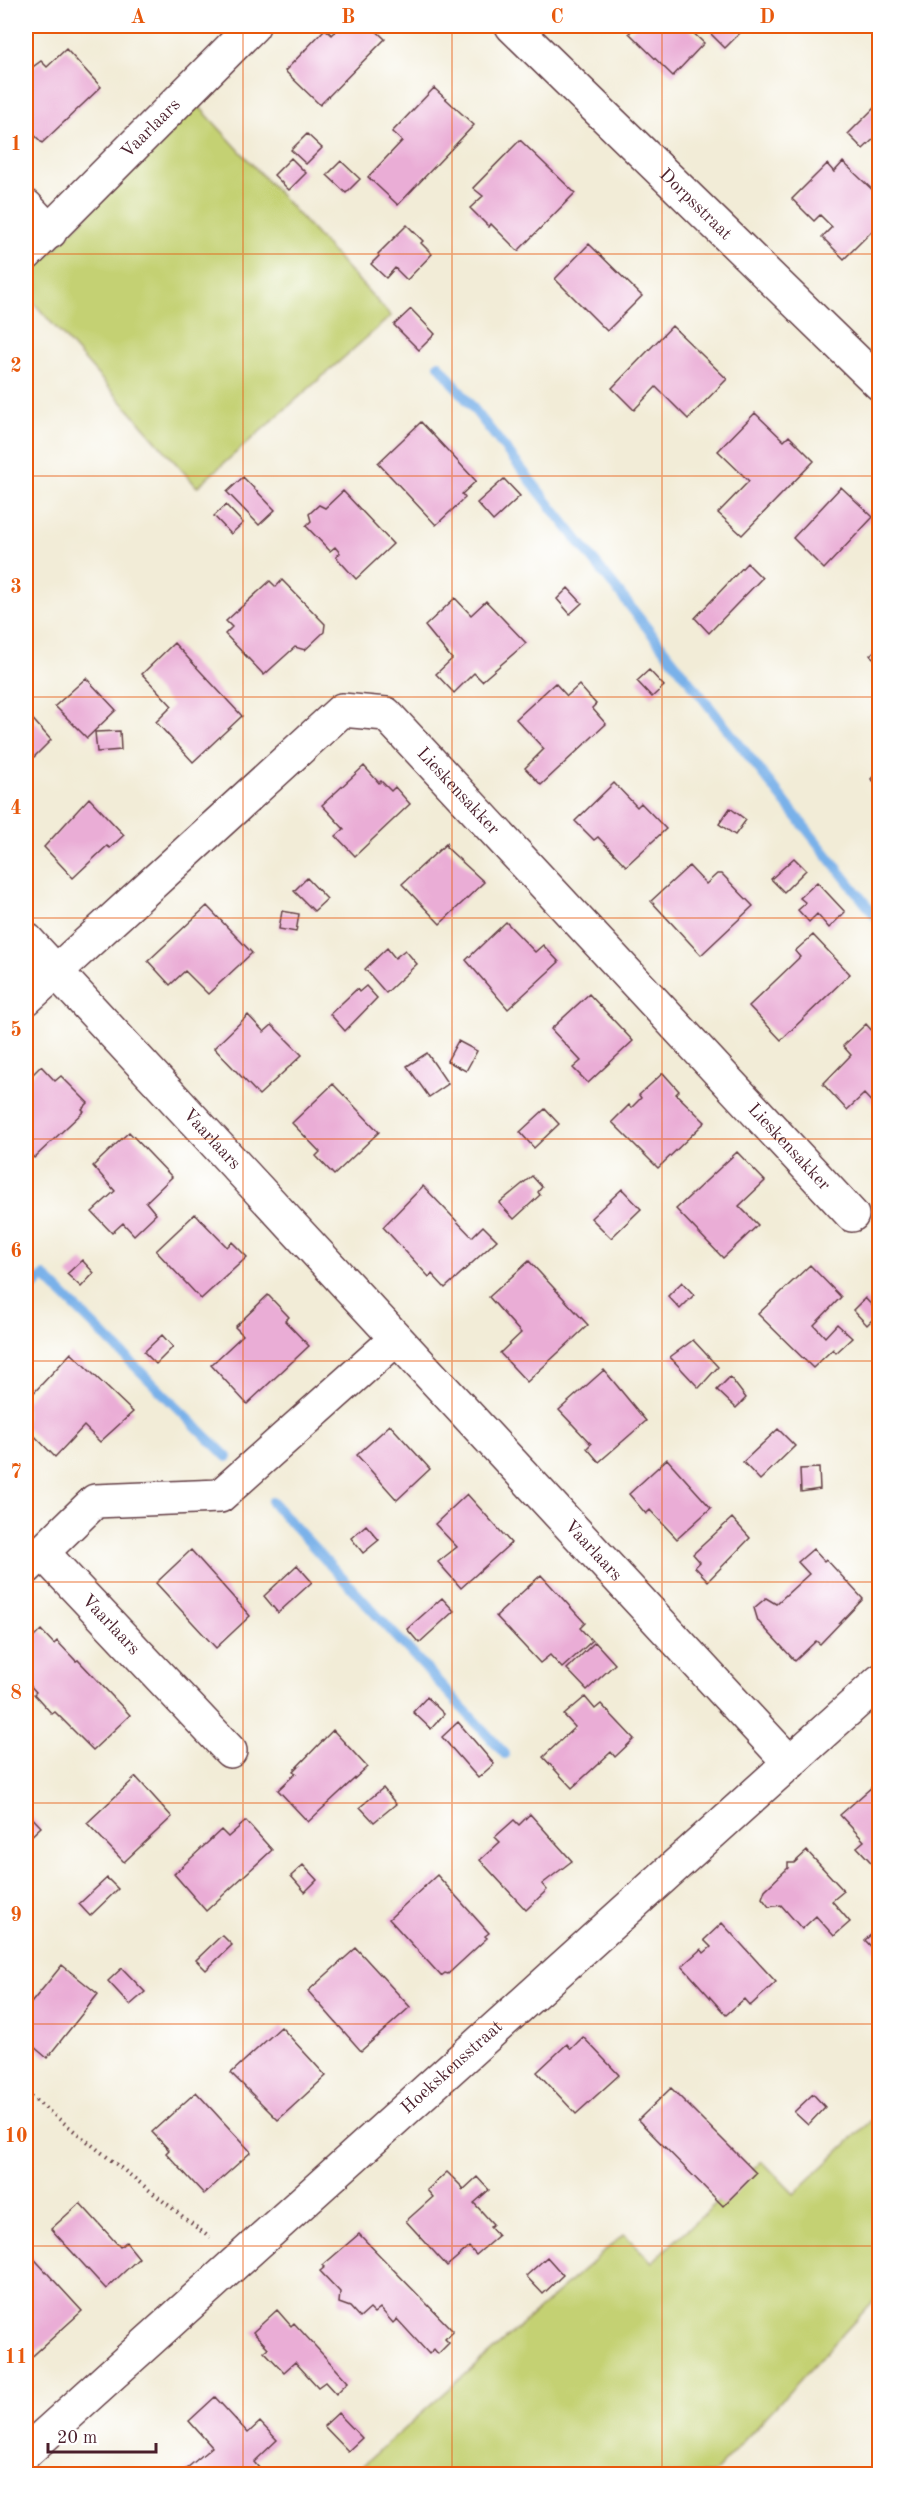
<svg xmlns="http://www.w3.org/2000/svg" width="905" height="2500" font-family="'Old Standard TT',serif">
<rect width="100%" height="100%" fill="#fff"/>
<filter id="ink" filterUnits="userSpaceOnUse"><feTurbulence type="fractalNoise" baseFrequency=".0167" numOctaves="2"/><feDisplacementMap in="SourceGraphic" scale="12" xChannelSelector="R" yChannelSelector="G"/><feConvolveMatrix kernelMatrix="1 2 1 2 8 2 1 2 1" color-interpolation-filters="sRGB"/></filter>
<filter id="wash" filterUnits="userSpaceOnUse"><feTurbulence type="fractalNoise" baseFrequency=".008" numOctaves="4" result="noise"/><feDisplacementMap in="SourceGraphic" scale="24" xChannelSelector="R" yChannelSelector="G"/><feGaussianBlur stdDeviation="1.35" result="paint"/><feColorMatrix in="noise" values="0 0 0 0 0 0 0 0 0 0 0 0 0 0 0 0 0 1.4 0 .05"/><feComposite in="paint" operator="in"/></filter>
<g filter="url(#wash)">
<rect width="100%" height="100%" fill="#f2ecd7"/>
<path fill="#c4d173" stroke="#87784f" stroke-width="1.5" d="M196 103 391 316 197 487 26 294V279Z
M879 2113V2295L713 2474H353L624 2234 652 2262 762 2161 794 2194Z"/>
<g fill="none" stroke-linecap="round" stroke-linejoin="round">
<path stroke="#79b1e9" stroke-width="10" d="M439 365 880 922
M26 1295 44 1276 227 1457
M272 1502 505 1754"/>
</g>
<g id="blocks">
<path fill="#eaadd6" d="M341 26H371L385 39 320 105 285 71 325 29 332 35Z
M637 26H686L704 43 673 76 629 33Z
M720 26H747L725 48 711 34Z
M66 49 101 87 42 143 26 126V72L41 61 47 67Z
M434 88 474 125 398 205 368 177 402 141 392 132Z
M880 102V133L863 149 848 134Z
M307 134 322 148 306 164 291 150Z
M520 140 575 193 518 251 491 224 489 227 470 208 483 196 473 188Z
M291 158 306 173 289 190 274 175Z
M341 161 360 179 346 193 327 175Z
M843 162 880 197V223L844 259 822 237 832 227 820 215 814 221 792 199 827 164 834 172Z
M407 225 423 241 421 243 432 254 407 280 395 268 386 278 371 264 379 256 378 254Z
M589 244 642 296 607 331 555 279Z
M411 309 435 334 419 350 394 325Z
M672 326 727 379 688 419 656 387 634 410 612 388Z
M755 413 784 441 789 436 814 461 742 535 718 513 749 481 718 451Z
M421 422 476 481 462 494 465 498 436 525 378 463Z
M243 477 275 510 259 525 227 492Z
M504 479 520 496 493 521 477 503Z
M841 487 873 517 824 569 793 538Z
M343 491 393 544 356 579 336 557 340 553 335 547 330 551 306 526 311 521 309 514 319 505 325 508Z
M226 505 243 523 231 534 214 516Z
M747 563 762 578 709 633 695 618Z
M282 580 325 624 324 632 305 650 295 647 264 675 225 634 232 627 226 621 270 581 276 587Z
M568 588 582 603 570 614 557 599Z
M455 598 471 615 486 601 526 643 482 681 474 673 454 693 436 674 452 659 425 626Z
M174 643 242 716 193 762 156 722 172 706 142 674Z
M880 646V664L870 655Z
M649 670 664 686 652 697 637 681Z
M86 678 116 710 87 738 55 706Z
M555 683 567 696 579 685 596 704 592 708 606 724 541 785 525 768 544 749 516 719Z
M29 715 51 740 26 765V718Z
M120 731 121 750 97 752 95 732Z
M364 766 379 783 381 781 391 791 395 787 410 804 355 856 336 836 344 829 322 805Z
M880 769V787L871 779Z
M614 783 637 807 641 803 666 829 626 866 598 837 594 840 575 821Z
M89 798 124 835 110 848 107 846 73 878 44 847Z
M730 808 746 820 735 835 719 824Z
M447 843 446 847 484 882 440 924 402 884Z
M794 858 806 870 784 892 771 879Z
M689 866 706 884 717 874H722L753 906 701 955 651 901Z
M307 878 327 899 314 911 294 891Z
M817 882 845 912 829 928 817 914 809 922 798 910 806 903 800 898Z
M207 906 252 953 208 994 185 971 170 985 148 961Z
M282 911 299 914 296 932 279 929Z
M506 922 535 952 543 945 559 962 508 1009 466 960Z
M813 935 850 974 781 1040 749 1006 800 957 795 951Z
M387 948 395 958 405 950 417 964 386 993 365 969Z
M366 986 377 998 345 1031 330 1014 357 989 359 992Z
M589 994 633 1041 588 1083 573 1068 581 1061 551 1029Z
M248 1015 264 1032 272 1025 302 1055 259 1095 214 1048Z
M866 1024 874 1033 880 1031V1106L877 1108 864 1094 847 1110 823 1084 851 1055 843 1046Z
M458 1041 477 1051 466 1071 447 1061Z
M427 1053 448 1084 429 1097 407 1066Z
M41 1066 55 1081 61 1076 88 1103 82 1109 84 1111 34 1158 26 1149V1081Z
M663 1073 679 1091 676 1094 705 1122 658 1168 612 1122 629 1105 631 1108 641 1098 639 1095Z
M333 1084 379 1132 334 1175 316 1156 320 1152 292 1123Z
M545 1109 559 1124 534 1148 520 1132Z
M129 1132 172 1177 146 1202 156 1214 134 1235 123 1223 112 1233 92 1212 115 1191 93 1166Z
M737 1152 765 1181 739 1206 758 1225 723 1258 676 1209Z
M532 1176 542 1187 538 1192 540 1195 514 1219 499 1203Z
M423 1186 472 1237 483 1226 497 1240 445 1288 432 1274 429 1277 383 1227Z
M622 1189 641 1209 611 1238 591 1218Z
M195 1214 227 1247 232 1242 247 1257 201 1299 156 1251Z
M82 1260 94 1273 81 1287 67 1274Z
M529 1261 588 1325 527 1382 500 1353 521 1333 489 1297Z
M810 1265 841 1297 814 1325 825 1337 837 1324 852 1338 836 1353 833 1349 813 1368 758 1314Z
M682 1282 694 1295 680 1309 668 1296Z
M268 1295 289 1317 285 1321 309 1346 247 1404 211 1365 243 1335 235 1327Z
M865 1298 879 1313 867 1325 853 1310Z
M162 1335 173 1347 156 1364 144 1352Z
M693 1340 718 1367 699 1388 670 1357Z
M71 1353 133 1412 100 1442 84 1426 55 1457 26 1427V1401Z
M604 1370 646 1421 599 1462 587 1448 591 1444 559 1410Z
M730 1377 746 1398 736 1408 717 1390Z
M390 1425 430 1469 397 1500 357 1455Z
M778 1429 795 1446 760 1480 743 1462Z
M667 1459 711 1508 677 1539 650 1510 646 1514 629 1494Z
M819 1468 820 1489 801 1492 800 1469Z
M467 1494 511 1543 461 1588 438 1562 457 1547 435 1524Z
M732 1518 750 1538 708 1581 695 1567 700 1562 693 1554Z
M366 1525 379 1540 363 1553 351 1538Z
M813 1549 824 1561 826 1559 863 1599 820 1644 816 1641 795 1661 758 1621 754 1608 766 1598 776 1604 809 1574 798 1562Z
M191 1550 250 1616 216 1648 156 1583Z
M297 1565 312 1582 278 1613 264 1596Z
M541 1575 585 1623 580 1628 592 1641 562 1668 550 1655 540 1663 496 1616Z
M442 1598 454 1611 419 1643 407 1629Z
M41 1630 54 1644 57 1641 76 1661 78 1660 130 1715 93 1750 55 1712 52 1714 34 1694 36 1692 26 1681V1645Z
M595 1642 615 1664 587 1690 567 1669Z
M427 1697 444 1714 431 1729 413 1712Z
M585 1697 595 1709 601 1704 634 1739 615 1757 611 1752 572 1788 543 1757 575 1727 564 1715Z
M458 1722 494 1764 478 1778 442 1737Z
M333 1730 367 1767 308 1822 278 1790 296 1773 293 1771Z
M136 1777 172 1817 124 1862 87 1823Z
M880 1780V1872L857 1847 864 1841 840 1815Z
M383 1788 396 1804 374 1822 360 1807Z
M26 1811 41 1827 28 1839 26 1836Z
M530 1814 572 1861 542 1884 547 1890 526 1910 480 1860 500 1842 495 1837 514 1820 519 1825Z
M246 1821 272 1850 206 1911 174 1874 221 1830 228 1837Z
M807 1851 844 1891 832 1901 850 1922 834 1936 816 1916 802 1929 781 1905 769 1907 762 1898 765 1890 788 1868V1863H794Z
M303 1865 317 1880 305 1892 291 1876Z
M437 1875 489 1933 485 1936 487 1938 448 1974 445 1973 441 1976 389 1919Z
M107 1878 118 1889 90 1916 79 1904Z
M722 1923 776 1982 750 2006 744 1999 726 2015 682 1966 701 1949 704 1953 711 1947 704 1940Z
M880 1927V1956L865 1940Z
M222 1935 232 1945 206 1970 196 1960Z
M356 1948 410 2007 361 2051 308 1991Z
M62 1965 98 1994 47 2058 26 2040V2005L28 2002 31 2003Z
M122 1968 145 1992 130 2005 108 1981Z
M281 2027 326 2076 278 2120 231 2073Z
M583 2037 619 2075 576 2114 537 2072 567 2044 571 2049Z
M671 2088 756 2173 723 2206 638 2120Z
M196 2092 251 2152 204 2194 166 2153 169 2150 152 2132Z
M813 2094 825 2107 808 2125 794 2112Z
M447 2172 463 2188 462 2191 477 2177 489 2190 474 2203 493 2224 490 2227 498 2236 476 2255 469 2247 447 2266 406 2221 433 2197 427 2190Z
M80 2203 120 2247 126 2242 139 2258 106 2289 51 2229Z
M359 2234 453 2331 445 2339 449 2343 438 2354 434 2349 429 2354 397 2319 393 2323 380 2308 374 2313 370 2309 360 2318 350 2307 339 2303 340 2292 320 2271 325 2267 323 2265Z
M27 2251 82 2311 26 2362V2252Z
M547 2257 563 2275 543 2294 526 2276Z
M277 2310 291 2326 294 2323 348 2382 336 2394 325 2382 318 2387 295 2362 284 2372 264 2351 268 2348 253 2332Z
M215 2397 248 2433 260 2422 277 2440 254 2462 259 2468 252 2474H180L212 2447 189 2421Z
M338 2413 362 2438 348 2451 324 2426Z"/>
</g>
</g>
<g filter="url(#ink)">
<use href="#blocks" fill-opacity="0" stroke="#633e45" stroke-width="1.5"/>
<g fill="none" stroke-linecap="round" stroke-linejoin="round">
<defs>
<g id="minor">
<path id="s1" d="M512 26 880 384"/>
<path d="M26 206 50 232"/>
<path id="s2" d="M26 254 253 26"/>
<path id="s3" d="M26 939 790 1763"/>
<path id="s4" d="M26 999 342 710 386 714 852 1215"/>
<path id="s5" d="M42 1552 230 1751"/>
<path d="M26 1568 95 1501 220 1496 396 1339"/>
<path id="s6" d="M26 2452 880 1681"/>
</g>
</defs>
<use href="#minor" stroke="#633e45" stroke-width="36"/>
<path stroke="#633e45" stroke-width="4" stroke-dasharray="1.5 4.5" stroke-linecap="butt" d="M26 2093 210 2238"/>
<use href="#minor" stroke="#fff" stroke-width="33"/>
</g>
</g>
<path fill="none" stroke="#e8590c" stroke-width="1.5" stroke-opacity="0.55" d="M243 26V2474M452 26V2474M662 26V2474M26 254H880M26 476H880M26 697H880M26 918H880M26 1139H880M26 1361H880M26 1582H880M26 1803H880M26 2024H880M26 2246H880"/>
<g text-anchor="middle" dominant-baseline="central" stroke-width="6" stroke-linejoin="round" paint-order="stroke">
<g font-size="18" fill="#4a1f2b" stroke="#fff">
<text stroke="none"><textPath href="#s2" startOffset="177">Vaarlaars</textPath></text>
<text stroke="none"><textPath href="#s1" startOffset="256">Dorpsstraat</textPath></text>
<text stroke="none"><textPath href="#s4" startOffset="578">Lieskensakker</textPath></text>
<text stroke="none"><textPath href="#s3" startOffset="273">Vaarlaars</textPath></text>
<text stroke="none"><textPath href="#s4" startOffset="1064">Lieskensakker</textPath></text>
<text stroke="none"><textPath href="#s3" startOffset="834">Vaarlaars</textPath></text>
<text stroke="none"><textPath href="#s5" startOffset="100">Vaarlaars</textPath></text>
<text stroke="none"><textPath href="#s6" startOffset="574">Hoekskensstraat</textPath></text>
</g>
</g>
<rect width="905" height="2500" fill="none" stroke="#fff" stroke-width="66"/>
<path d="M48 2443v9h108v-9" fill="none" stroke="#4a1f2b" stroke-width="3"/>
<text x="57" y="2443" font-size="18" fill="#4a1f2b" stroke="#ffffff" stroke-width="4.5" paint-order="stroke">20 m</text>
<rect x="33" y="33" width="839" height="2434" fill="none" stroke="#e8590c" stroke-width="2"/>
<g font-size="20" text-anchor="middle" font-weight="bold" fill="#e8590c">
<text x="138" y="23">A</text>
<text x="348" y="23">B</text>
<text x="557" y="23">C</text>
<text x="767" y="23">D</text>
<text x="16" y="150">1</text>
<text x="16" y="372">2</text>
<text x="16" y="593">3</text>
<text x="16" y="814">4</text>
<text x="16" y="1036">5</text>
<text x="16" y="1257">6</text>
<text x="16" y="1478">7</text>
<text x="16" y="1699">8</text>
<text x="16" y="1921">9</text>
<text x="16" y="2142">10</text>
<text x="16" y="2363">11</text>
</g>
</svg>
